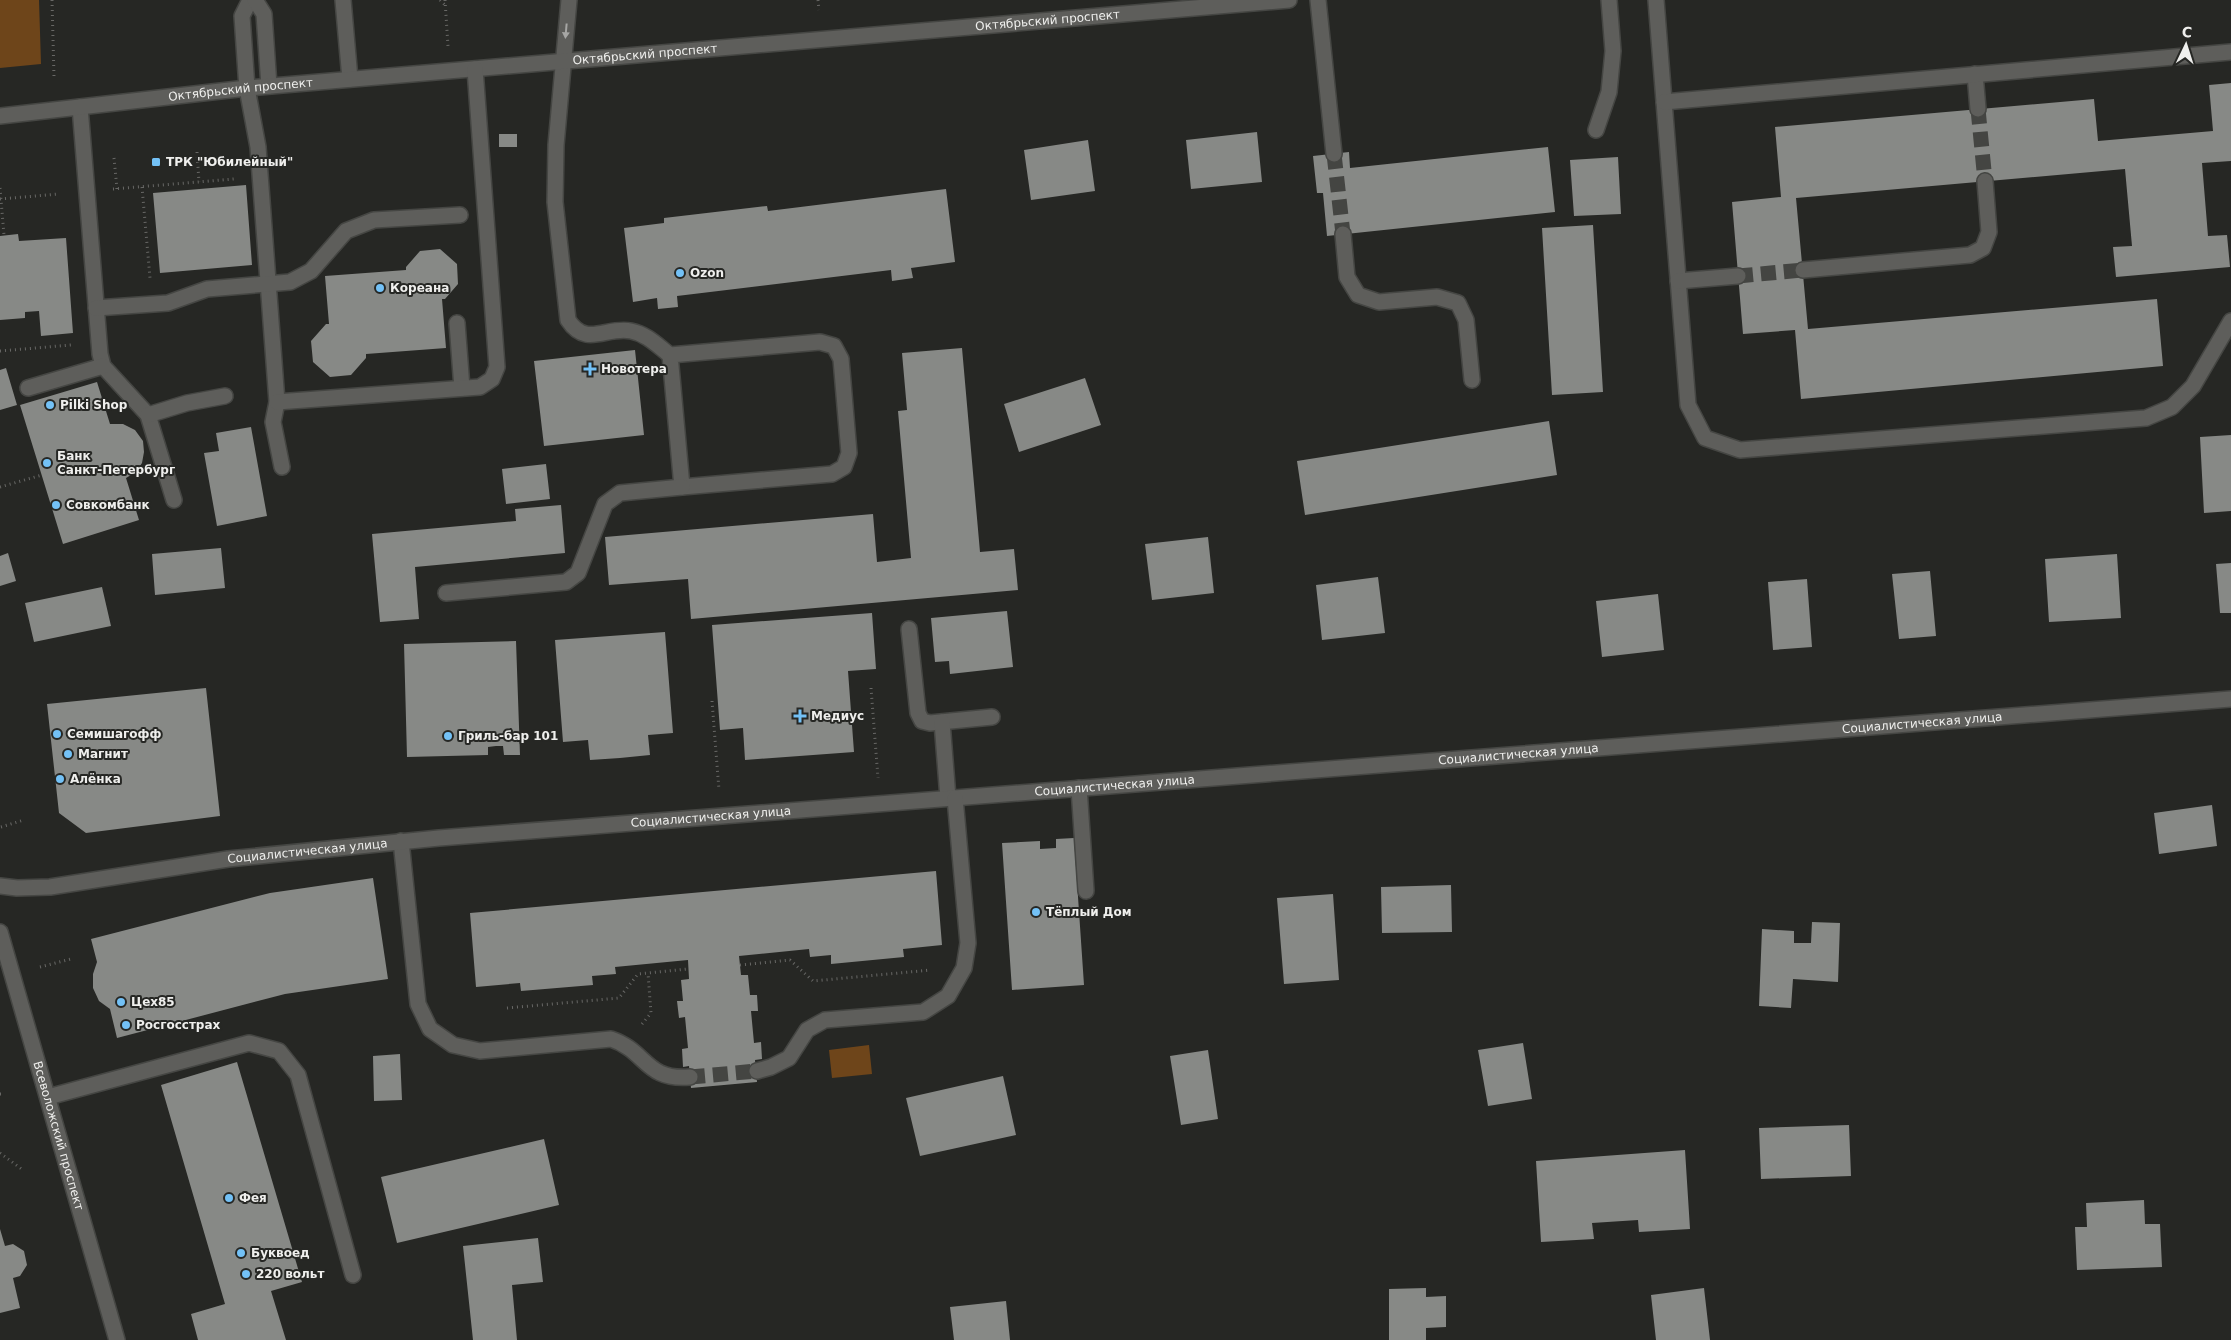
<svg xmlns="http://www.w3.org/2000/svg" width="2231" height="1340" font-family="'DejaVu Sans',sans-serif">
<rect width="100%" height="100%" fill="#262724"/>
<path fill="#6e451a" d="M0 0H39L41 64 0 68Z
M869 1045 872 1074 832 1078 829 1050Z"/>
<path fill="#878986" d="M2231 83V161L2202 163 2208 236 2227 235 2230 267 2116 277 2113 247 2132 246 2125 169 1796 198 1808 329 2157 299 2163 366 1801 399 1795 330 1743 334 1732 202 1781 197 1775 127 2094 99 2098 141 2213 131 2209 85Z
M1257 132 1262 182 1191 189 1186 140Z
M499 134H517V147H499Z
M1088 140 1095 191 1031 200 1024 150Z
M1548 147 1555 212 1327 236 1323 193H1317L1313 156 1349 152 1350 168Z
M1618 157 1621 214 1574 216 1570 160Z
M246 185 252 265 160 273 153 193Z
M946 189 955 262 911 268 913 278 892 281 891 270 677 296 678 307 658 309 657 298 633 302 624 228 664 223V218L767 206 768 211Z
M1593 225 1603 392 1552 395 1542 228Z
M18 234 19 241 66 238 73 333 41 336 39 311 25 312V318L0 320V236Z
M440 249 457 264 458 284 445 299H442L446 348 366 354V358L351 375 330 377 313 362 311 341 326 324H329L325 276 406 270V267L420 251Z
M962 348 980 552 1014 549 1018 590 691 619 688 579 609 585 605 537 873 514 877 562 911 558 898 411 907 410 902 353Z
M635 350 644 435 544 446 534 361Z
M6 368 17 405 0 410V370Z
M1085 378 1101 425 1019 452 1004 404Z
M97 382 110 424H123L135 430 143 441 144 452 142 463 136 472 126 478 139 520 63 544 20 405Z
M1549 421 1557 475 1305 515 1297 461Z
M251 427 267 516 217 526 204 453 219 451 216 433Z
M2231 435V511L2204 513 2200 437Z
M546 464 550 499 506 504 502 469Z
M561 505 565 553 415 567 419 619 380 622 372 534 516 521 515 509Z
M1208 537 1214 593 1152 600 1145 544Z
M221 548 225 588 155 595 152 554Z
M8 553 16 581 0 586V556Z
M2117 554 2121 618 2049 622 2045 559Z
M2231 563V613H2220L2216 564Z
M1930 571 1936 636 1899 639 1892 574Z
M1378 577 1385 633 1322 640 1316 585Z
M1807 579 1812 647 1773 650 1768 582Z
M102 587 111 626 34 642 25 603Z
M1658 594 1664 650 1602 657 1596 601Z
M1007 611 1013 667 950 674 949 661 935 662 931 618Z
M872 613 876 669 848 671 854 752 745 760 743 728 720 730 712 625Z
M665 632 673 733 648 735 650 755 620 758 590 760 588 740 563 742 555 640Z
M516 641 520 755H504L503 746H496L488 747V755L407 757 404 644Z
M206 688 220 816 86 833 59 813 47 704Z
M2212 805 2217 846 2159 854 2154 813Z
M1074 838 1084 985 1012 990 1002 843 1040 841V849L1056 848V839Z
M936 871 942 945 903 949 904 957 831 964V955L810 957 809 949 739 956 741 975H748L750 995H757L758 1011H751L754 1043 761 1042 762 1059 755 1060 757 1082 691 1088 689 1066 683 1067 682 1049 688 1048 685 1017 679 1018 677 1001H683L681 980 689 979 688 960 615 967 616 974 592 976 593 985 521 991 520 983 476 987 470 913Z
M373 878 388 979 285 994 117 1038 110 1009 99 1001 93 988V974L97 962 91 939 270 893Z
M1451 885 1452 932 1382 933 1381 887Z
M1333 894 1339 980 1284 984 1277 898Z
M1812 922 1840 923 1838 982 1793 979 1791 1008 1759 1006 1762 929 1794 931V943H1811Z
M1523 1043 1532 1099 1488 1106 1478 1050Z
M1208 1050 1218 1119 1181 1125 1170 1056Z
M400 1054 402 1100 374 1101 373 1056Z
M237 1062 302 1282 271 1291 286 1340H198L191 1314 225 1304 161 1085Z
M1003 1076 1016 1135 920 1156 906 1098Z
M1849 1125 1851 1176 1761 1179 1759 1128Z
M544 1139 559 1205 397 1243 381 1177Z
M1685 1150 1690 1229 1639 1232 1638 1220 1592 1223 1594 1239 1541 1242 1536 1161Z
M2144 1200 2145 1224H2160L2162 1267 2077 1270 2075 1227H2087L2086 1203Z
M0 1229 5 1246 13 1244 24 1251 27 1265 20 1276 13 1278 20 1308 0 1313Z
M538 1238 543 1282 512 1285 517 1340H473L463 1246Z
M1426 1288V1297L1446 1296V1327L1426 1328V1340H1389V1289Z
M1704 1288 1710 1340H1656L1651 1295Z
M1006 1301 1010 1340H954L950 1307Z"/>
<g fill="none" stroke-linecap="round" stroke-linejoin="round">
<path stroke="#444542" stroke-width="15" stroke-dasharray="15 8" stroke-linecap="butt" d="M1978 109 1985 181
M1334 154 1343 234
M1738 276 1803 270
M690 1077 757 1071"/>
<defs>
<g id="minor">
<path d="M250 0 242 16 247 88 258 147 277 402 273 422 282 467"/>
<path d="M255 0 264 14 269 86"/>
<path d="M343 0 350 79"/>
<path d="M569 0 556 145 555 202 568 320C586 348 606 326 631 331 647 334 658 346 670 355L682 487 832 474 844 467 849 453 841 359 834 346 820 342 670 355"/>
<path d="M1318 0 1334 154"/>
<path d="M1656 0 1688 405 1705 438 1740 450 2146 418 2172 407 2193 386 2231 321"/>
<path d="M1975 74 1978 109"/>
<path d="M1664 102 2231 52"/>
<path d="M80 107 100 354 103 366 148 415 174 500"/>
<path id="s1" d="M0 116 247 88 1289 0"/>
<path d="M1596 130 1609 92 1613 51 1609 0"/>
<path d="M1343 234 1347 277 1358 295 1379 302 1437 297 1458 303 1466 320 1472 380"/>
<path d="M1803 270 1970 255 1983 248 1989 232 1985 181"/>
<path d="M1678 281 1738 276"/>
<path d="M96 308 168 303 207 289 290 282 311 271 346 231 374 220 460 215"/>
<path d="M457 323 462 388"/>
<path d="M28 388 103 366"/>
<path d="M277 402 480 387 492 379 497 367 475 69"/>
<path d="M148 415 187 403 225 396"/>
<path d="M446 593 566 582 578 573 605 504 620 493 682 487"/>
<path d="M909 629 918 713 922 721 930 723 992 717"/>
<path d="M942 722 948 798"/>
<path d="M1079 788 1086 891"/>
<path d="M401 841 418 1004 430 1029 453 1045 480 1051 611 1039C647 1051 645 1081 690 1077"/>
<path id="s2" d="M0 886 17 888 50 887 228 859 439 838 2231 699"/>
<path id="s3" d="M0 932 117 1340"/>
<path d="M757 1071 771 1067 789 1058 807 1030 825 1020 923 1012 948 996 964 968 968 943 955 798"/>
<path d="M48 1097 249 1043 279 1051 298 1075 353 1275"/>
</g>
</defs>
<use href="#minor" stroke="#454643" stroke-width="18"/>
<path stroke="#686866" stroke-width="3" stroke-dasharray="1 4" stroke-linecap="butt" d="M52 0 54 77
M440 0 445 5
M445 0 448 46
M818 0 819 10
M197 152 199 182
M114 158 117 189
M142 187 150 278
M0 188 4 235
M113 189 234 179
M0 199 59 194
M0 351 71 345
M0 487 42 475
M871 688 878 778
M712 701 719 790
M1 827 24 820
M740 965 790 960 813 981 931 970
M40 967 71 959
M507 1008 619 998 638 974 688 969
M642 1024 651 1013 648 973
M0 1094H1
M0 1153 23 1170"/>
<use href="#minor" stroke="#5e5e5b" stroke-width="15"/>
</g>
<defs><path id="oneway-solid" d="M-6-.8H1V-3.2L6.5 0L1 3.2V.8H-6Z" transform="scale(1.25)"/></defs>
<use fill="#a6a6a4" href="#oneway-solid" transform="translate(566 31) rotate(95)"/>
<g fill="#73c1f6" stroke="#262724" stroke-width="2">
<rect x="151" y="157" width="10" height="10" rx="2.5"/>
<circle cx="680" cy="273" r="5"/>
<circle cx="380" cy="288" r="5"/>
<path d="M587.5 361.5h5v5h5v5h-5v5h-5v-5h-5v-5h5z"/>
<circle cx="50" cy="405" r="5"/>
<circle cx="47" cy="463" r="5"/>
<circle cx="56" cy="505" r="5"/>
<path d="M797.5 708.5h5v5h5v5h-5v5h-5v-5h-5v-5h5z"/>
<circle cx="57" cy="734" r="5"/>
<circle cx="448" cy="736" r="5"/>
<circle cx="68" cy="754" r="5"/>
<circle cx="60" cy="779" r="5"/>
<circle cx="1036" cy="912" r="5"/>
<circle cx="121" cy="1002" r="5"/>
<circle cx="126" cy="1025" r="5"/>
<circle cx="229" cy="1198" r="5"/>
<circle cx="241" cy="1253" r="5"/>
<circle cx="246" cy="1274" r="5"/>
</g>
<g text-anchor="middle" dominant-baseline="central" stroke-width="4" stroke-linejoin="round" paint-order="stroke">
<g font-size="12" fill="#efefed" stroke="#262724">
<text stroke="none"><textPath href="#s1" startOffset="1052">Октябрьский проспект</textPath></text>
<text stroke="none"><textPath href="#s1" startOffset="648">Октябрьский проспект</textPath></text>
<text stroke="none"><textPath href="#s1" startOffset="242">Октябрьский проспект</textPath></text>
<text stroke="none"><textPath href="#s2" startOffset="1930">Социалистическая улица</textPath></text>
<text stroke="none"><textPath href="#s2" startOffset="1525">Социалистическая улица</textPath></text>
<text stroke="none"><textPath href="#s2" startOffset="1120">Социалистическая улица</textPath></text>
<text stroke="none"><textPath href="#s2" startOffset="715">Социалистическая улица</textPath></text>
<text stroke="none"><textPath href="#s2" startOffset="310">Социалистическая улица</textPath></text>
<text stroke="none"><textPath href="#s3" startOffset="212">Всеволожский проспект</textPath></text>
</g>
<g font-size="12" font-weight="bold" fill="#efefed" stroke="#262724" text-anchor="start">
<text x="166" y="162">ТРК "Юбилейный"</text>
<text x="690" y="273">Ozon</text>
<text x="390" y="288">Кореана</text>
<text x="601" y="369">Новотера</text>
<text x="60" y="405">Pilki Shop</text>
<text x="57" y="456">Банк<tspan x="57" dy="14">Санкт-Петербург</tspan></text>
<text x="66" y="505">Совкомбанк</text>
<text x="811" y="716">Медиус</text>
<text x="67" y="734">Семишагофф</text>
<text x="458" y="736">Гриль-бар 101</text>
<text x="78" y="754">Магнит</text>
<text x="70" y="779">Алёнка</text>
<text x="1046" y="912">Тёплый Дом</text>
<text x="131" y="1002">Цех85</text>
<text x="136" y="1025">Росгосстрах</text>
<text x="239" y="1198">Фея</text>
<text x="251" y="1253">Буквоед</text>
<text x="256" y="1274">220 вольт</text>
</g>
</g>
<g transform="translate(2186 45) rotate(4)" stroke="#262724" stroke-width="4" paint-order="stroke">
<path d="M0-4L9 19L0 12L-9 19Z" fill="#efefed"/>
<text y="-8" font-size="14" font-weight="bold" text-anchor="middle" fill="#efefed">С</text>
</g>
</svg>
